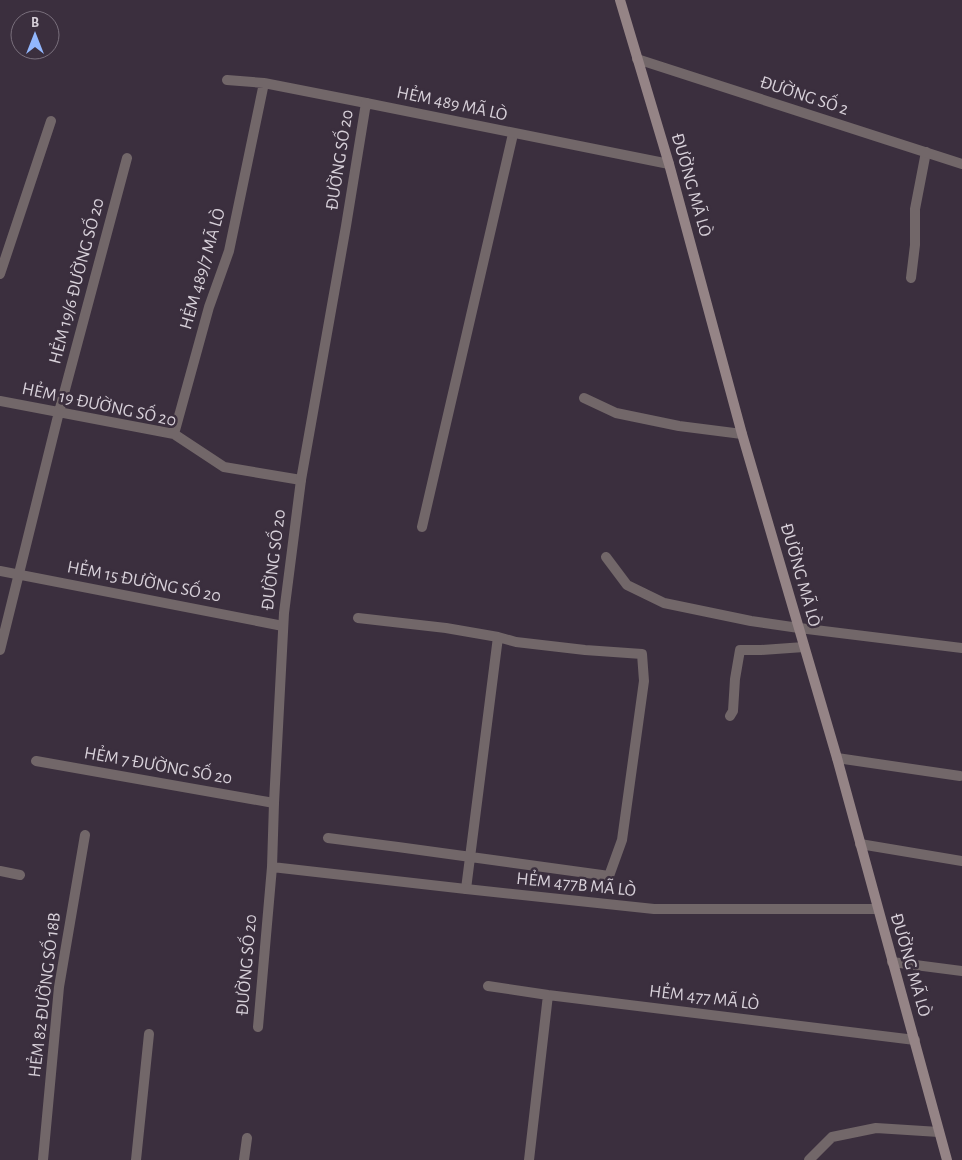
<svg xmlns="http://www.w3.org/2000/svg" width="962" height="1160" font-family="'Alegreya Sans',sans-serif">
<rect width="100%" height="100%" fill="#3b2f3e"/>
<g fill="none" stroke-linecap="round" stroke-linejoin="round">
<path stroke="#726769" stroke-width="10" d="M227 80 264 83 366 103
M0 274 51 121
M911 278 915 245V209L926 152
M584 398 616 413 679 426 742 434
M0 401 174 434 224 467 301 480
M174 434 209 307 229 251 264 83
M422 527 513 134
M606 557 627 585 664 603 751 621 799 628 962 648
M0 571 283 626
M0 650 59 412 127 158
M730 716 733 711 735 679 740 650H761L804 647
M837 758 960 776
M36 761 274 803
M328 838 398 847 609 876 622 840 644 681 642 654 585 650 516 642 498 637 446 628 358 618
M860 844 962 861
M0 871 20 875
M466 889 498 637
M892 962 962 971
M488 986 548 995 915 1040
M43 1160 59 987 85 835
M136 1160 149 1034
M244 1160 247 1138
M529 1160 548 995
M809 1160 832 1137 876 1128 939 1132"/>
<path stroke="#726769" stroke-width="10" d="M637 59 962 164
M272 867 466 889 654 909H877
M258 1027 272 867 274 803 284 613 301 480 346 226 366 103 669 164"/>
<path stroke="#958486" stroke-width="10" d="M620 0 669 164 742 434 837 758 947 1160"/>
</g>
<g text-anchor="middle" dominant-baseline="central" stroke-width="5" stroke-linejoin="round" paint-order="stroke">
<g font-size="18" fill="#d7d0d9" stroke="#3b2f3e">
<text transform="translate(804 96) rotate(18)">ĐƯỜNG SỐ 2</text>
<text transform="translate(452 104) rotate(12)">HẺM 489 MÃ LÒ</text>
<text transform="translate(340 160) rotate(-81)">ĐƯỜNG SỐ 20</text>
<text transform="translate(691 185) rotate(74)">ĐƯỜNG MÃ LÒ</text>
<text transform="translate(203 269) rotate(-74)">HẺM 489/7 MÃ LÒ</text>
<text transform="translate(77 281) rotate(-75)">HẺM 19/6 ĐƯỜNG SỐ 20</text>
<text transform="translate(99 405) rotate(12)">HẺM 19 ĐƯỜNG SỐ 20</text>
<text transform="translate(274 560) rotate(-83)">ĐƯỜNG SỐ 20</text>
<text transform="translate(800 575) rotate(74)">ĐƯỜNG MÃ LÒ</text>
<text transform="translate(144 582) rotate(11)">HẺM 15 ĐƯỜNG SỐ 20</text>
<text transform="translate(158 766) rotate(10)">HẺM 7 ĐƯỜNG SỐ 20</text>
<text transform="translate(576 885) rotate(6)">HẺM 477B MÃ LÒ</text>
<text transform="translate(247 965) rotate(-85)">ĐƯỜNG SỐ 20</text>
<text transform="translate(910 965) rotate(74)">ĐƯỜNG MÃ LÒ</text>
<text transform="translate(45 995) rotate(-83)">HẺM 82 ĐƯỜNG SỐ 18B</text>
<text transform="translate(704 998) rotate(7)">HẺM 477 MÃ LÒ</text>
</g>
</g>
<g transform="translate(35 35)"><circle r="24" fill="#3b2f3e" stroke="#796f7c"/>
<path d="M0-4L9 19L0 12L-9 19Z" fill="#92b7fd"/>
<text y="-8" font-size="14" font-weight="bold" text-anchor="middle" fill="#d7d0d9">B</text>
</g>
</svg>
